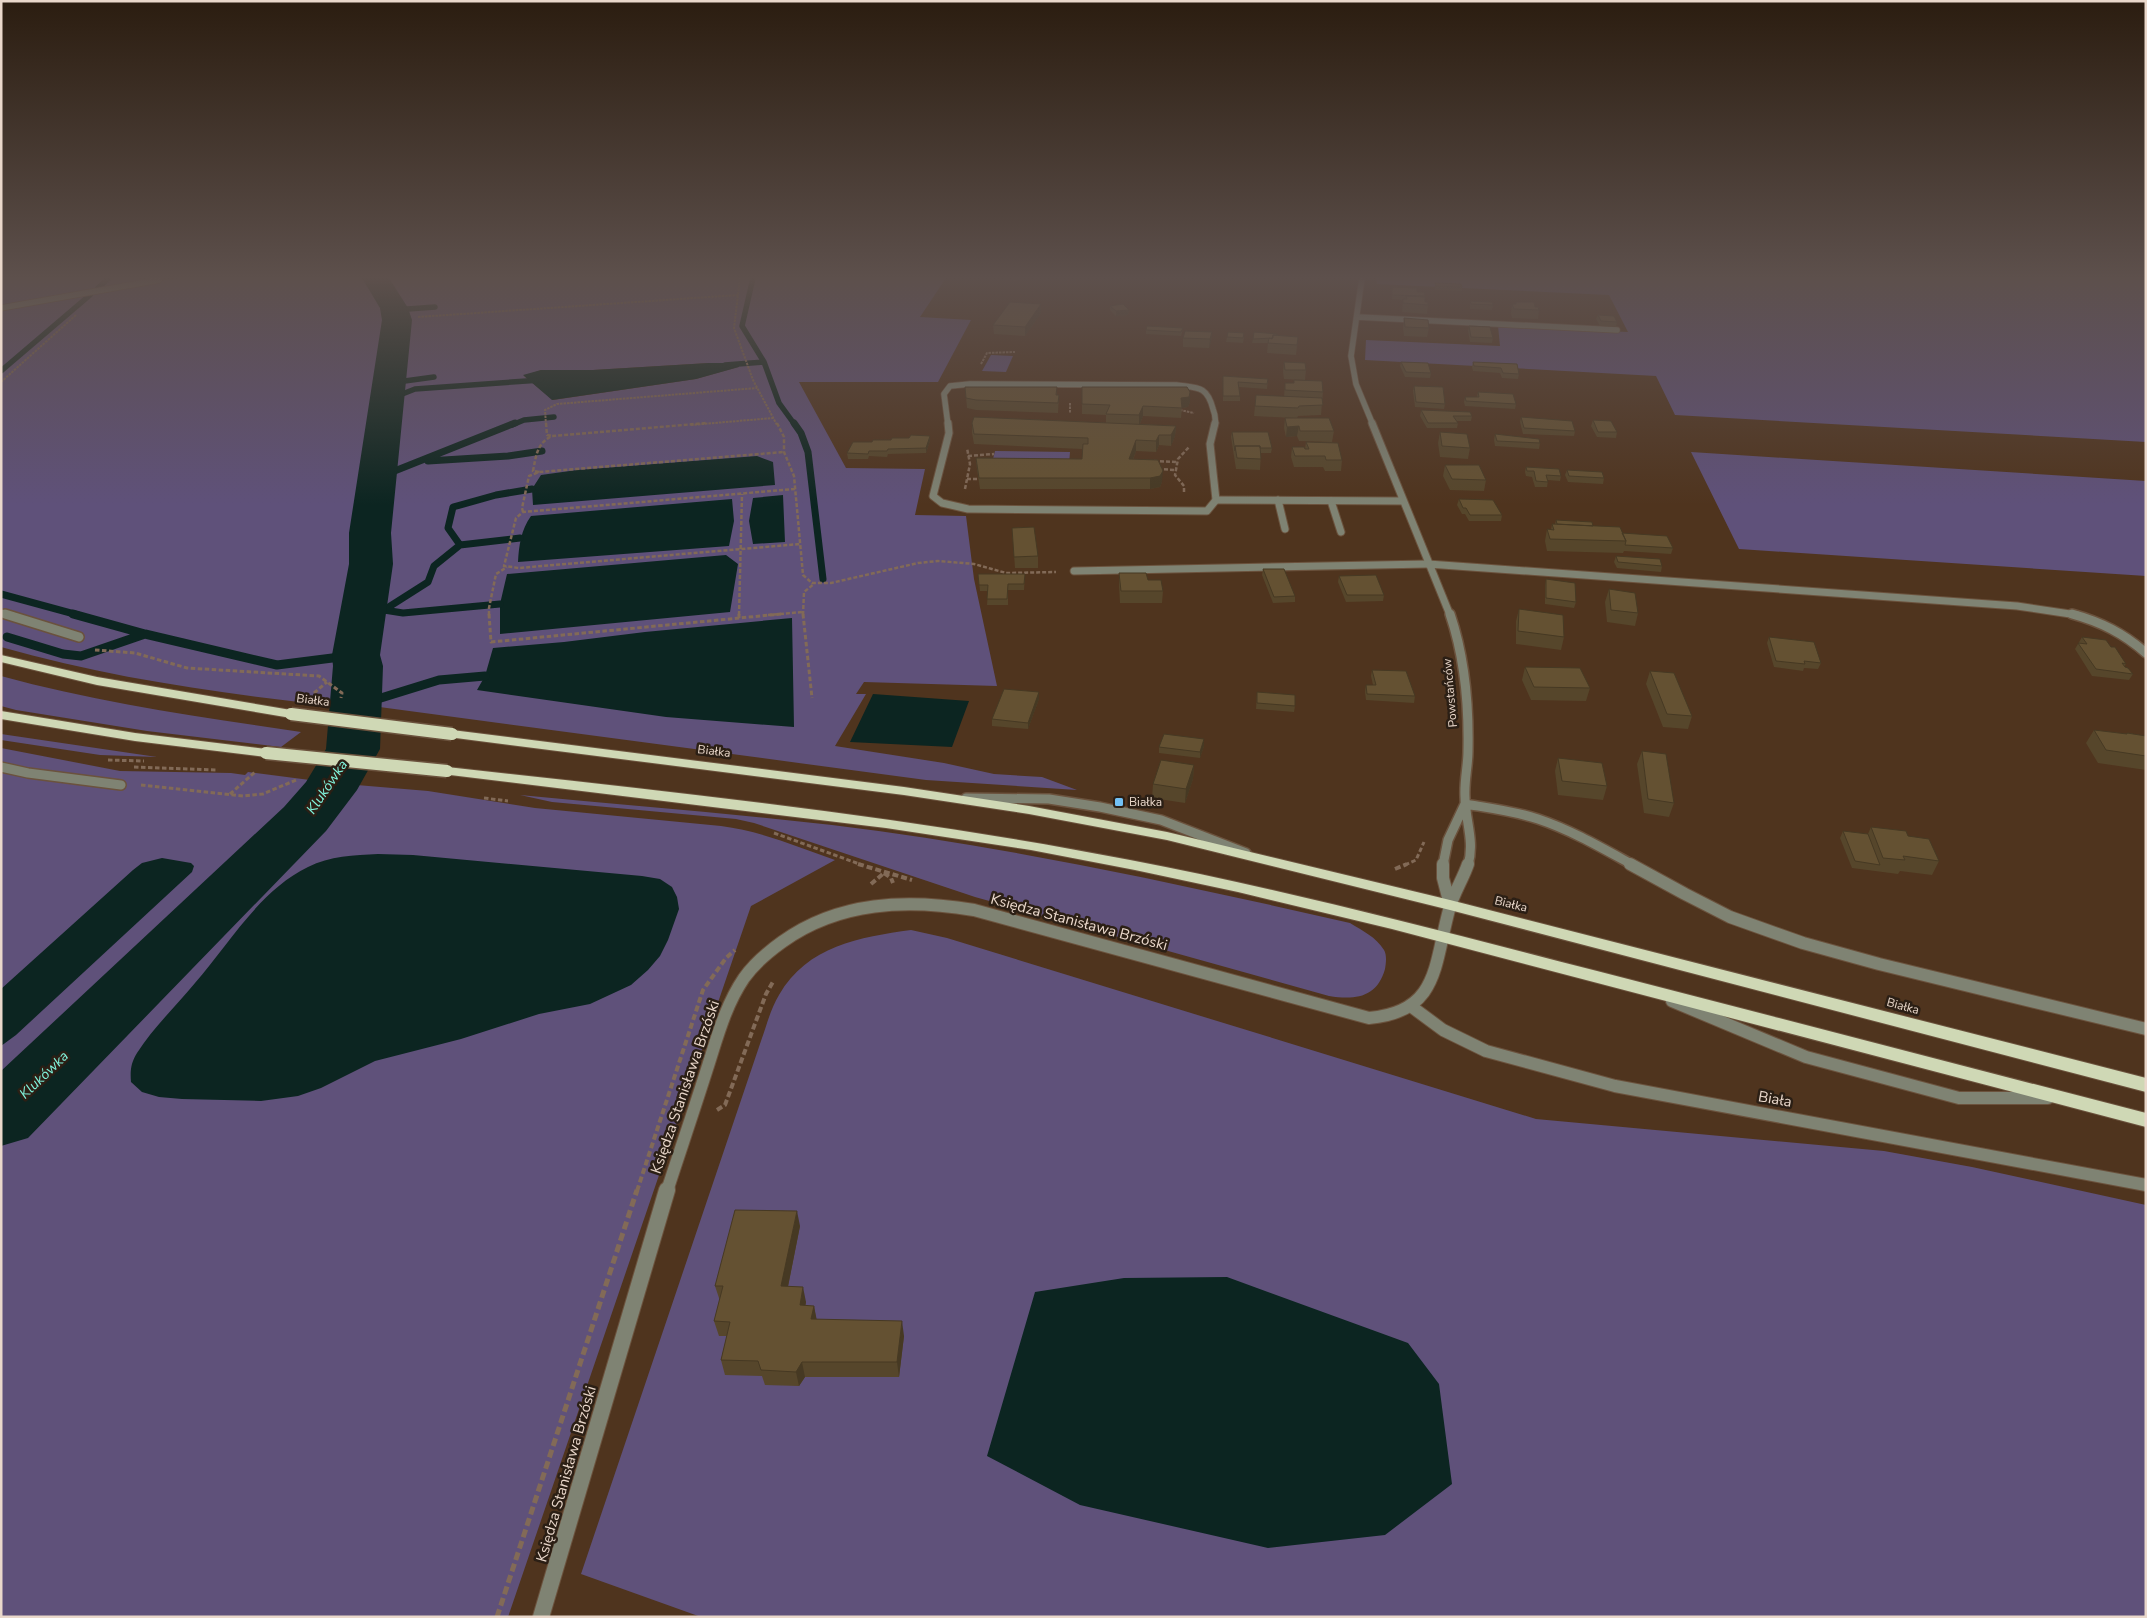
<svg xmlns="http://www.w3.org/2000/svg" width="2147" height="1618" font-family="'Nunito Sans',sans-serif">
<rect width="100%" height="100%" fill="#4f341e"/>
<path fill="#5f517a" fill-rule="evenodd" d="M1 278H138L140 280 1 306Z
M178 278H946L920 317 971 320 938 382H799L846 468 925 469 915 515 966 516 974 579 997 686 864 682 856 694H866L835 746 944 763 994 774 1042 777 1077 790 926 780 372 706 305 698 299 702C198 690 99 675 1 647V310ZM709 363 738 367 696 379 553 400 524 376 541 370H593Z
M1376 278H2146V442L1675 415 1656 376 1365 360 1366 340 1500 346 1498 326 1628 332 1609 295 1377 284Z
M991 355 1013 356 1006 372 982 371Z
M995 451 1070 452 1069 464 992 463Z
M1691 452 2146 481V576L1739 549Z
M1 676C99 703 201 717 301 732L281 747 147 731 16 710 1 706Z
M1 734 157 757 100 755 1 740Z
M1 748 120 771 231 773 245 775 248 772 333 783 428 791 535 808 721 826C761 831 798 847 835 860L751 906 508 1617H1Z
M520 795C624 805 728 813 832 825 1006 846 1179 884 1350 923 1363 931 1376 937 1384 950 1387 955 1386 963 1385 969 1377 998 1355 1000 1329 996L975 897 754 823 736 819 552 802Z
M911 930 947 938 1536 1119 1884 1151 1972 1167 2146 1205V1617H701L581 1574 762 1038C767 1024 771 1008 779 995 807 946 860 937 911 930Z"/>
<path fill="#0c2521" d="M709 363H738L739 367 696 379 552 400 523 375 541 370H593Z
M757 456 773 462 775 485 533 505 532 489 541 475 577 470Z
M783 495 785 542 753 544 749 521 753 498Z
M732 499 734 521 729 546 518 562C519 545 521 530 531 516Z
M726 555 738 564 730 612 500 634V604L507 574Z
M792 618 794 727 666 717 477 690 485 676 493 648 564 642 645 632Z
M873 694 969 701 952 747 850 742Z
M378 854 413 855 642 876 660 879 672 887 677 897 679 909 668 940 660 956 648 970 631 985 590 1004 539 1014 461 1039 375 1061 321 1088 298 1096 261 1101 182 1099 159 1097 142 1092 131 1082C130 1070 131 1063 137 1053 153 1028 176 1006 195 983 229 944 260 890 308 867 330 856 354 855 378 854Z
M162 858 191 863 194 866 192 872 16 1035 1 1046V989L133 870 142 863Z
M1227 1277 1408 1343 1439 1384 1452 1484 1385 1535 1268 1548 1080 1505 987 1456 1035 1292 1124 1278Z"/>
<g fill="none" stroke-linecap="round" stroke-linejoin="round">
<path stroke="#0c2521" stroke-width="5.5" d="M753 278 742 326 764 362 779 403 795 425
M98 288 109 278
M394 310 435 307
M725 365 764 362
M1 371 90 295
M390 383 434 377
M387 400 415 389 541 380
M512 425 524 420 554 417"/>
<path stroke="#0c2521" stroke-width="7" d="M794 423 801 433 808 452 823 579
M428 461 508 456 542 451
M377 478 515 423
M460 545 520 538
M1 594 78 615
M384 610 403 613 500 604
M363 615 384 610 428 582 434 566 460 545 448 528 453 507 496 495 532 489"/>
<path stroke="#0c2521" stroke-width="9" d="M73 614 145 634 277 665 356 655
M361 616 368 614
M7 637 63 654 81 656 145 634
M355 706 439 680 485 676"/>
<path fill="#0c2521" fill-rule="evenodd" d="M362 278H389L408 308 412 320 391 533 393 564 380 655 383 666 380 749 357 790 326 831 28 1138 1 1146V1071L284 807 306 782 326 749 333 666 332 655 349 564V533L382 320 380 308Z"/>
<defs>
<path id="service-far3" d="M1 308 159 280 157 278
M948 425 944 394 950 386 970 384 1176 385C1197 388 1207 385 1213 409 1215 414 1216 419 1215 425"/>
<path id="service-far2" d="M948 423 949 433 933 496 942 503 968 509 1207 511 1216 500 1210 444 1215 423
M1278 500 1285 529
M1331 501 1341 532
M1074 571 1428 564
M1 613 9 615"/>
<path id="service-far1" d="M5 614 79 637
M1 767 28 773 121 785
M966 798 1049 799 1100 807 1161 820 1246 853"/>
<path id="service" d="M1672 1001 1806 1057 1959 1098H2048"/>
<path id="minor-far4" d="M1362 278 1351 356 1356 384 1373 425
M1357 317 1617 330"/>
<path id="minor-far3" d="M1372 423 1450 615
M1216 500 1402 501
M1428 564 2017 606 2077 615"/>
<path id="minor-far2" d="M1450 614C1465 658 1469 704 1468 751 1468 766 1464 781 1465 797 1465 820 1475 841 1468 865
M2072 614C2101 622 2123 633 2146 653
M1465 804C1489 808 1514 811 1538 819 1571 830 1602 848 1633 865
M1443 865 1448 840 1465 804"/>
<path id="minor-far1" d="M1443 864V878L1450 905
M1630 864 1685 894 1730 917 1803 943 1879 964 2146 1029
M1412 1007 1443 1030 1486 1051 1615 1086 2146 1185
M667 1191C680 1151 694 1110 707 1069 717 1038 725 1006 744 978 754 964 768 952 782 942 839 901 907 899 974 910L1369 1018C1439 1012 1434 965 1449 910 1453 894 1463 879 1468 864"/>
<path id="minor" d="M541 1617 667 1190"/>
<path id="trunk" d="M1 655 97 677 291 710 297 714 291 718 97 685 1 662Z
M1 711 135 733 266 749 272 753 266 757 135 741 1 719Z
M452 730 904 787 1029 806 1167 832 1450 900 2146 1078V1092L1450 910 1167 840 1029 814 904 795 448 737 446 734 448 731Z
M447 767C675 792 904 816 1130 860 1287 890 1442 931 1597 971 1780 1018 1963 1066 2146 1113V1127L1392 929 1238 892 1135 870 1031 850 886 828 442 774 440 771 442 768Z"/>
</defs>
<use href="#service-far3" stroke="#6b523d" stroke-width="7"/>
<use href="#service-far2" stroke="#6b523d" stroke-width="9"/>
<use href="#service-far1" stroke="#6b523d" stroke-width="12"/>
<use href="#service" stroke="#6b523d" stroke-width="14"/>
<use href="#minor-far4" stroke="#6b523d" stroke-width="7"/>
<use href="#minor-far3" stroke="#6b523d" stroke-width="9"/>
<use href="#minor-far2" stroke="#6b523d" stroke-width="12"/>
<use href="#minor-far1" stroke="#6b523d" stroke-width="14"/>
<use href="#minor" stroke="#6b523d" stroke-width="18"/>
<use href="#trunk" stroke="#6b523d" stroke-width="2"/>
<path stroke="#826a57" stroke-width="2" stroke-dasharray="2.5 1" stroke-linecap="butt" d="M740 278 734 328 753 380 777 425
M418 317 738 295
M981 364 987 353 1015 352
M1 382 76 315
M1070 403V413
M1180 410 1194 413
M546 425 545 410 557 404 757 388
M691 425 773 418"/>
<path stroke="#826a57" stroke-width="2.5" stroke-dasharray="4 2" stroke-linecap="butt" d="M546 423 547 435 552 436
M777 423 784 437V452L794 476 803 575 812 583H831L918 563 938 561 974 564 1006 573 1056 572
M968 456 994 454
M1154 461 1176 462
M1158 469 1176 470
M539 472 533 471C536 456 537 443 552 436L707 423
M967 479H978
M795 489 523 512 516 518 504 566 519 568 800 544
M965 489 970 464 967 448
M1184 492V486L1175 475 1178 459 1189 447
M523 512 522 508 529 476 539 472 784 452
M489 615V608L496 574 507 567
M739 615 742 494
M768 615 803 612
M803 615 804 592 814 584"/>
<path stroke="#826a57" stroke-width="3" stroke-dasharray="4.5 2.5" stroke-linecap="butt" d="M489 614 491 642 781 614
M803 614 812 698
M739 618V614
M95 650 135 653 187 668 319 676 342 693 341 698
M314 693 327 682
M108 760 144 761
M134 767 218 770
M141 785 243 796 263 794 296 780
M230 794 255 772
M484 798 508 801
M774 833 862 865
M1405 865 1416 860 1424 842"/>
<path stroke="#826a57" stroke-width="4" stroke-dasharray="6 3" stroke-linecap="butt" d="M858 864 912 880
M1395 869 1407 864
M884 873 891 878 893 883
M871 884 884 873
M717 1110 725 1105 766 994 774 980
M637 1191 703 990 726 958 735 950"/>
<path stroke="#826a57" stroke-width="5" stroke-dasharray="8 4" stroke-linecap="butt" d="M497 1617 637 1190"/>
<use href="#service-far3" stroke="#7f8373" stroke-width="5.5"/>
<use href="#service-far2" stroke="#7f8373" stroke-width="7"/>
<use href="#service-far1" stroke="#7f8373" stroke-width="9"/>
<use href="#service" stroke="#7f8373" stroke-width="12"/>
<use href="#minor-far4" stroke="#7f8373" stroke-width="5.5"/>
<use href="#minor-far3" stroke="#7f8373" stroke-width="7"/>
<use href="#minor-far2" stroke="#7f8373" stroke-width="9"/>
<use href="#minor-far1" stroke="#7f8373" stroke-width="12"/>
<use href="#minor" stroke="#7f8373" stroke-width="16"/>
<use href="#trunk" fill="#cfd8b5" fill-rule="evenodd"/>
<defs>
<path id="trunk-bridge" d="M291 714 452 734
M266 753 447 771"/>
</defs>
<use href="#trunk-bridge" stroke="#6b523d" stroke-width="15" stroke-linecap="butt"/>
<use href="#trunk-bridge" stroke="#cfd8b5" stroke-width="12"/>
</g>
<path fill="#56462b" d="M1000 278H1020L1018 281 1000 280Z
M1435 283 1462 287V291L1435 290Z
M1392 287 1417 292H1424L1425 302 1428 305 1427 314 1402 312 1403 300 1392 299Z
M1470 301 1493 305 1492 310 1470 309Z
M1516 302 1535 307 1539 310 1538 319 1512 318 1511 313 1512 304H1515Z
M1110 306 1129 310 1128 315 1116 316 1110 310Z
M1041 313 1025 336 994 334 993 325Z
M1598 315 1617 322 1616 327 1600 326 1596 319Z
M1404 318 1429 328 1427 337 1404 336 1403 328Z
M1469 326 1493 338 1492 343 1470 342 1468 331Z
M1183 328 1182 333 1181 336 1146 334V330Z
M1212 332 1211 342 1209 348 1183 347V338Z
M1277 335 1298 337 1296 355 1267 353 1268 343H1252L1253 339Z
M1227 337H1244L1243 343 1226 342Z
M1284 362 1306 370 1305 380 1284 379 1283 372Z
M1401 362 1431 373 1430 378 1405 377 1400 366Z
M1473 362 1517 364 1519 374 1518 379 1502 378 1500 373 1473 371 1472 367Z
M1223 376 1268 379 1267 389 1239 387 1240 396V401H1223Z
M1285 383 1323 392 1321 415 1298 416 1297 418 1334 431 1332 442 1299 441 1297 436 1286 437 1284 428 1285 418H1293L1254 416 1256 395 1284 397Z
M1414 386 1445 404 1444 409 1415 407 1413 391Z
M965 387H1057V395H1059L1058 413 976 410 967 408Z
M1082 387 1190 402 1188 407 1182 408 1181 418 1143 416 1140 424 1176 426 1175 436 1171 446 1159 445 1156 452 1136 451 1133 460 1162 482 1160 487 1150 489H980L977 469 976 458 1082 459V449L974 444 972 433V423H1106V415L1082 414Z
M1478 392 1516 404 1515 409 1465 406 1464 402 1465 397H1477Z
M1421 410 1472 416 1471 421H1456L1458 423 1457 428H1427L1420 416Z
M1521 417 1575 431 1574 436 1523 434 1520 422Z
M1593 420 1617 432 1616 438 1597 437 1591 426Z
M1232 432 1272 448 1271 453H1261L1260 470 1236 469 1231 437Z
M1440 432 1470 448 1468 459 1440 457 1438 443Z
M1495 434 1540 443 1539 449 1495 446 1494 440Z
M930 436V441L926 453 888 454 887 457 869 456 868 459H848L847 453 891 440Z
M1306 442 1342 460 1341 471H1325L1323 467H1294L1291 457 1292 447 1305 449Z
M1445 465 1486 480 1484 491 1450 490 1443 476Z
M1526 467 1561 476 1560 481 1548 480 1547 487H1535L1532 477 1526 476 1525 472Z
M1567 470 1604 478 1603 484 1568 482 1565 475Z
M1459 499 1502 515 1501 521H1469L1465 514H1462L1457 505Z
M1556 520 1593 526 1622 533 1673 548 1671 554 1624 551 1623 553 1547 551 1545 541 1547 529 1551 530 1552 524H1555Z
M1012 528 1038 556V568H1015Z
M1616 556 1662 566 1661 572 1617 568 1614 562Z
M1263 569 1295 596V602L1273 603 1262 575Z
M1119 573 1148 580 1163 591 1162 603H1120L1119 585Z
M978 574H1025L1024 590H1008V605H987L988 591H980Z
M1339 576 1384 595 1383 601 1346 602 1338 582Z
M1546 579 1576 602 1574 608 1545 604V585Z
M1609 589 1638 613 1635 626 1607 622 1605 602Z
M1519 609 1564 637 1561 650 1516 644V621Z
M1769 637 1821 663 1818 669 1804 668 1803 671 1774 667 1767 643Z
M2082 637 2111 647 2126 664 2124 667 2133 674 2129 680 2092 676 2075 649Z
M1525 667 1590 688 1586 701 1531 700 1522 680Z
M1372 670 1415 696 1414 703 1366 700 1365 692 1366 685H1373L1371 676Z
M1650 671 1692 716 1688 729 1663 727 1646 684Z
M1039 692V699L1028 729 992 726V719Z
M1257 692 1295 706 1294 712 1256 709Z
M2094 730 2126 734 2127 733 2146 736V770L2098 763 2086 743Z
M1204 739V746L1200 758 1159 753V747Z
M1642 751 1674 803 1669 817 1644 813 1637 764Z
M1558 758 1607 786 1603 800 1558 795 1555 771Z
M1194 765 1193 779 1185 803 1152 798 1153 784Z
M1871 827 1908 836 1939 861 1932 875 1900 871 1898 874 1852 868 1840 838 1843 831 1868 834Z
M800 1226 788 1287 806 1302 805 1306H814L816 1319 904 1336 899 1377H805L799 1386 765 1385 762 1376 725 1375 721 1360 727 1336H719L714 1321 720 1301 715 1286Z"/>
<path fill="#463923" d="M1041 304V313L1025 336V327Z
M1129 310 1128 315 1116 316V311Z
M1212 332 1211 342 1209 348 1210 339Z
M1190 392V402L1188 407 1182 408 1181 398Z
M1143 406V416L1139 426V415Z
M1176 426 1175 436 1171 446V435Z
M1299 426 1297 436 1286 437 1287 427Z
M1159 435V445L1156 452V441Z
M930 436V441L926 453V448Z
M1136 440V451L1129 470V459Z
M1163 471 1162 482 1160 487 1150 489V478Z
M1039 692V699L1028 729V723Z
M1204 739V746L1200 758V752Z
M1194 765 1193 779 1185 803 1186 789Z
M797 1211 800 1226 785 1301 781 1286Z
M803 1287 806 1302 803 1320 800 1305Z
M814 1306 817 1321 811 1319Z
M902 1321 904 1336 899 1377 897 1362Z
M802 1362 805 1377 799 1386 796 1372Z"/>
<path fill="#645132" stroke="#463923" d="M1435 283 1461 284 1462 287 1436 286Z
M1392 287 1417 288V292H1424L1425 296 1392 295Z
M1406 296 1425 297V302H1428V305L1403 303V299H1407Z
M1470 301 1492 302 1493 305 1471 304Z
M1010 302 1041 304 1025 327 993 325Z
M1516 302H1534L1535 307H1538L1539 310 1514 309 1512 304H1516Z
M1123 304 1129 310 1116 311 1110 306Z
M1598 315 1614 316 1617 322 1601 321Z
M1404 318 1428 320 1429 328 1405 327Z
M1147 326 1183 328 1181 332 1146 330Z
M1469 326 1490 327 1493 338 1471 337Z
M1185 331 1212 332 1210 339 1183 338Z
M1228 332 1244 333 1243 338 1227 337Z
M1254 332 1277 334V335H1273V338L1253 339Z
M1273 335 1298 337 1297 345 1268 343 1269 338 1272 339Z
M1284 362 1305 363 1306 370H1285Z
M1401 362 1428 363 1431 373 1406 372Z
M1473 362 1517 364 1519 374 1503 373 1501 368 1474 366Z
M1223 376 1268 379 1267 384 1238 382 1240 396H1223Z
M1294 380 1322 381 1323 392 1285 390V383H1294Z
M1414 386 1443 387 1445 404 1416 402Z
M965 387H1057L1056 395H1059L1058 403 976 400 966 398Z
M1082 387H1187L1190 392 1189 397 1181 398 1182 408 1143 406 1139 415 1106 414 1110 405 1082 404Z
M1478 392 1513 394 1516 404 1466 401 1465 397H1479Z
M1256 395 1322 398 1323 405 1299 406 1298 408 1255 406Z
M1421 410 1470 412 1472 416H1453L1458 423H1428Z
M974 417 1176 426 1171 435H1159L1156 441 1136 440 1129 459 1158 460 1163 471 1160 476 1150 478H979L976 458 1082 459 1083 444H1088V438L974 434 972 423Z
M1521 417 1572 421 1575 431 1524 428Z
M1285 418H1329L1334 431H1300L1299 426 1287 427Z
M1593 420 1611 421 1617 432H1598Z
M1232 432H1268L1272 448H1260V446H1235V451Z
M1440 432 1467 434 1470 448 1442 446Z
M1495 434 1539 439 1540 443 1497 441Z
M911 435 930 436 926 448 888 449 887 451H869L868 454 847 453 853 442H872L873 440H891L892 438H909Z
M1306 442 1338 443 1342 460H1326L1325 456H1295L1292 447H1304L1305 449H1309Z
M1235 446H1260L1261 459 1237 458Z
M1445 465H1479L1486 480 1452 479Z
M1526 467 1559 469 1561 476 1546 475 1548 482 1536 481 1534 471H1527Z
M1567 470 1602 472 1604 478 1569 476Z
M1459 499 1493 500 1502 515H1470L1466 508H1463Z
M1556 520 1592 522 1593 526 1557 524Z
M1552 524 1620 527 1626 541 1550 539 1547 529 1554 530Z
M1034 527 1038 556 1014 557 1012 528Z
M1622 533 1667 536 1673 548 1625 545 1626 541Z
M1616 556 1660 559 1662 566 1618 562Z
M1263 569H1284L1295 596 1274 597Z
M1119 573H1146L1148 580H1161L1163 591H1121Z
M978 574H1025L1024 584H1008L1007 599H987L988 585H979Z
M1376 575 1384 595H1347L1339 576Z
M1546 579 1575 583 1576 602 1546 598Z
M1609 589 1635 593 1638 613 1611 610Z
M1519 609 1563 615 1564 637 1518 631Z
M1769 637 1814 642 1821 663 1804 661 1805 664 1776 661Z
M2082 637 2106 640 2111 647H2115L2126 664 2122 663 2125 667 2128 668 2133 674 2096 669 2078 643 2087 644Z
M1525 667 1580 668 1590 688 1534 687Z
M1372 670 1406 671 1415 696 1367 694 1366 685H1376Z
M1650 671 1674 673 1692 716 1667 714Z
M1004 689 1039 692 1028 723 992 719Z
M1257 692 1295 695V706L1257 703Z
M2094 730 2127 734V733L2146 736V756L2106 750Z
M1164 734 1204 739 1200 752 1159 747Z
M1642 751 1666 754 1674 803 1648 799Z
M1558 758 1602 763 1607 786 1562 781Z
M1161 760 1194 765 1186 789 1153 784Z
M1871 827 1906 831 1908 836 1929 839 1939 861 1903 856 1905 860 1883 858Z
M1843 831 1868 834 1880 865 1855 861Z
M735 1210 797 1211 781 1286 803 1287 800 1305 814 1306 811 1319 902 1321 897 1362H802L796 1372 761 1370 758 1361 721 1360 730 1322 714 1321 723 1286H715Z"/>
<linearGradient id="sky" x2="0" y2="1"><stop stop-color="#2b1d10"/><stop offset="0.55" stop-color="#5d504c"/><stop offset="1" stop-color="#5d504c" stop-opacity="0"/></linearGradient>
<rect width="2147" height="505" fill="url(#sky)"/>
<rect fill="#72c1f5" stroke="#2b1f15" stroke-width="2" x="1114" y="797" width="10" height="10" rx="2.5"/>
<g text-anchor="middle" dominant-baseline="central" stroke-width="5" stroke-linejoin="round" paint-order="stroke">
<g font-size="12" fill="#ead8cb" stroke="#2b1f15">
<text transform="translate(1450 693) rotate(-95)">Powstańców</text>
<text transform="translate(313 700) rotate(7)">Białka</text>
<text transform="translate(714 751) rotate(7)">Białka</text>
<text transform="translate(1511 904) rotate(14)">Białka</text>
<text transform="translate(1903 1006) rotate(15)">Białka</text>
</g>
<g font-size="12" fill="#ead8cb" stroke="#2b1f15" text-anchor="start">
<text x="1129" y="802">Białka</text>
</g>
<g font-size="14" font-style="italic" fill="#81f5de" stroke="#2b1f15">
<text transform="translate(327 787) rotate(-56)">Klukówka</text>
<text transform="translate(44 1075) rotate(-44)">Klukówka</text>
</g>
<g font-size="15" fill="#ead8cb" stroke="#2b1f15">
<text transform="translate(1079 922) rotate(15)">Księdza Stanisława Brzóski</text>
<text transform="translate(685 1087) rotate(-71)">Księdza Stanisława Brzóski</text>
<text transform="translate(1775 1099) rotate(10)">Biała</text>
<text transform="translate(566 1474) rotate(-74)">Księdza Stanisława Brzóski</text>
</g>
</g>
<rect width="2147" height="1618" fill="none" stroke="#ead8cb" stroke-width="5"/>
</svg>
